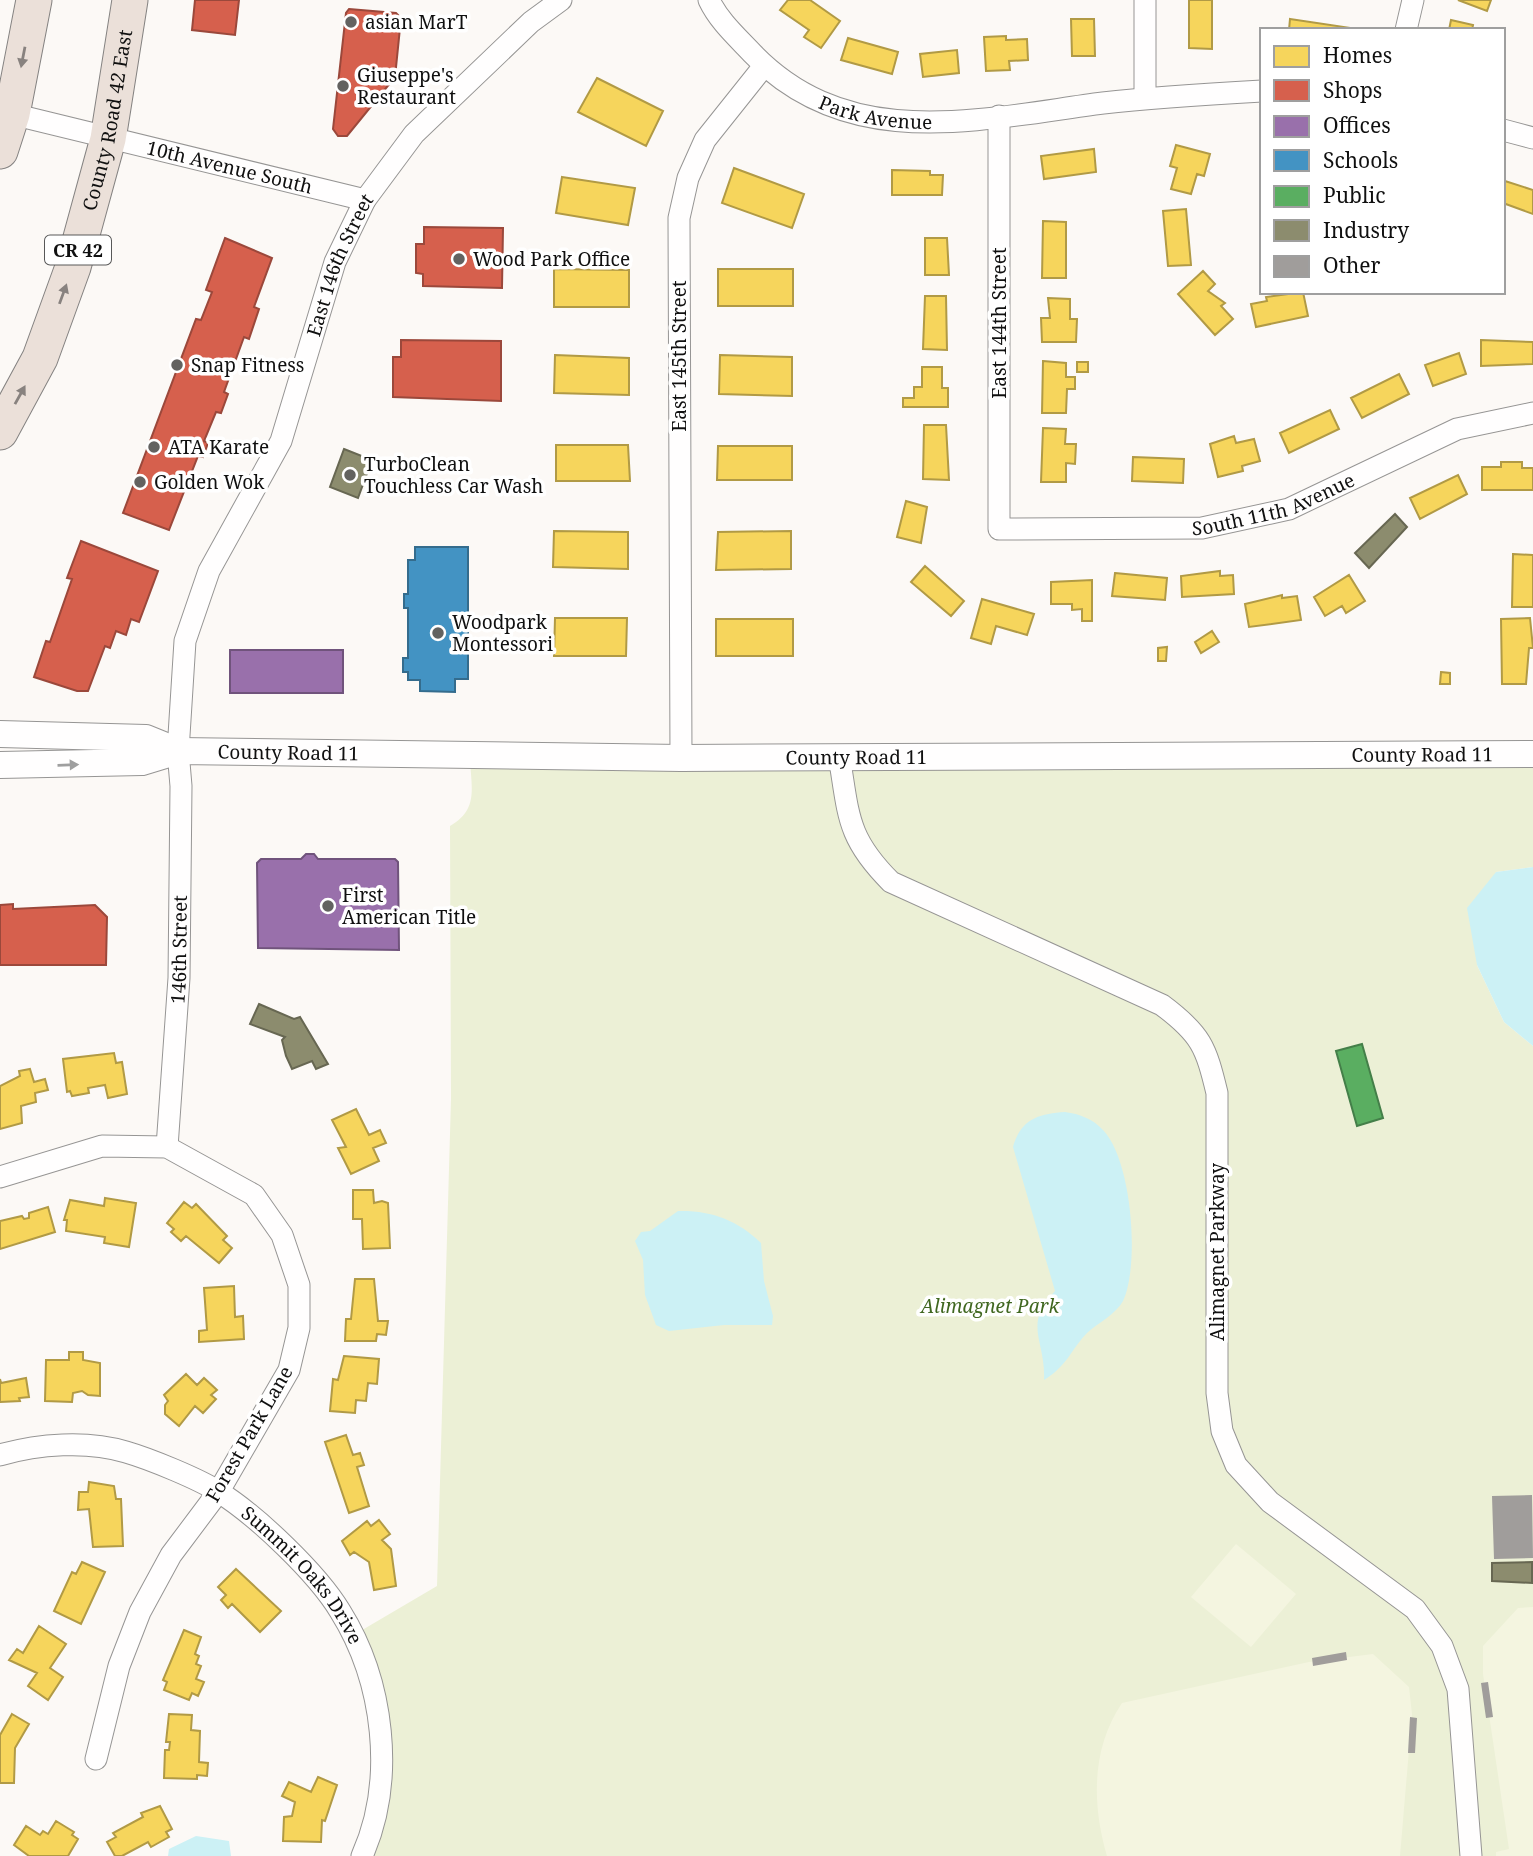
<svg xmlns="http://www.w3.org/2000/svg" width="1533" height="1856" font-family="'Noto Serif',serif">
<rect width="100%" height="100%" fill="#fcf9f6"/>
<path fill="#ecf0d6" d="M1533 754V867L1496 872 1477 965 1504 1022 1533 1046V1856H362L383 1753 352 1636 437 1586 451 1099 450 826C479 809 471 788 470 758Z"/>
<path fill="#f4f5e0" d="M1236 1544 1296 1594 1251 1647 1191 1597Z
M1533 1607V1856H1496V1852L1509 1849 1483 1674V1646L1518 1608Z
M1373 1654 1409 1687 1412 1714 1400 1856H1107C1092 1805 1091 1749 1122 1703L1309 1662Z"/>
<path fill="#ccf1f5" d="M1533 867V1046L1504 1022 1477 965 1467 908 1496 872Z
M1065 1112C1080 1114 1093 1119 1103 1130 1132 1160 1140 1265 1123 1301 1116 1314 1098 1323 1087 1333 1070 1351 1068 1365 1044 1380 1046 1340 1022 1325 1055 1291L1013 1147C1021 1119 1038 1114 1065 1112Z
M678 1211C710 1210 738 1220 761 1243L764 1281 773 1316 772 1325H724L669 1331 656 1325 645 1295 643 1260 635 1241 641 1232 650 1231Z
M196 1836 229 1841 231 1856H168L169 1849Z"/>
<path fill="#f6d55c" stroke="#b19a45" stroke-width="2" d="M788 0H810L840 21 821 48 804 37 809 30 780 10Z
M1189 0H1212V49L1189 48Z
M1458 0H1491L1487 11Z
M1071 19H1094L1095 56H1072Z
M1290 19 1351 28V30H1289Z
M1451 20 1473 25 1472 30H1449Z
M1006 36V40L1027 39 1028 60 1009 61 1010 70 986 71 984 37Z
M848 38 898 52 892 74 841 60Z
M957 50 959 73 923 77 920 54Z
M597 78 663 111 646 146 578 112Z
M1176 145 1210 154 1204 176 1197 174 1191 194 1171 189 1177 168 1170 166Z
M1094 149 1096 172 1044 179 1041 156Z
M734 168 804 194 792 228 722 203Z
M892 170 930 171V175H943L942 195H892Z
M562 177 635 188 628 225 556 213Z
M1505 181 1533 190V214L1503 203Z
M1186 209 1191 265 1168 266 1163 211Z
M1043 221 1066 222V278H1042Z
M925 238H947L949 275H925Z
M554 269 629 270V307H554Z
M718 269H793V306H718Z
M1203 271 1215 284 1208 291 1225 303 1221 306 1233 319 1215 335 1178 294Z
M1303 292 1308 316 1256 327 1251 304 1267 301 1266 297Z
M925 296H946L947 350 923 349Z
M1048 298 1070 299V319H1077L1076 342H1042L1041 318H1050Z
M1481 340 1533 342V364L1481 366Z
M1459 353 1466 374 1433 386 1425 365Z
M555 355 629 358V395L554 393Z
M720 355 792 357V396L719 394Z
M1043 361 1066 363V377H1075V389H1067L1066 413H1042Z
M1077 362H1088V372H1077Z
M922 367H942V388H948V407H903V398H914V387H922Z
M1399 374 1409 394 1362 418 1351 398Z
M1330 410 1339 429 1289 453 1280 433Z
M924 425H946L949 480 923 479Z
M1043 428 1066 429 1065 444H1076L1075 464 1066 463V482H1041Z
M1234 436 1236 443 1254 439 1260 461 1242 466 1243 471 1218 477 1210 444Z
M556 445H628L630 481H556Z
M718 446H792V480H717Z
M1133 457 1184 459 1183 483 1132 481Z
M1501 462H1522V468H1533V490H1482V467H1501Z
M1458 475 1467 494 1420 519 1410 498Z
M906 501 927 507 921 543 897 537Z
M554 531 628 532V569L553 567Z
M791 531V569L716 570 718 532Z
M1513 554 1533 555V607H1512Z
M925 566 964 601 951 616 911 582Z
M1220 571V576L1233 575 1234 594 1182 597 1181 576Z
M1115 573 1167 578 1165 600 1112 596Z
M1349 575 1365 601 1346 613 1342 606 1325 616 1314 597Z
M1092 580V621H1082V609L1072 610V604H1051V582Z
M1282 595V598L1297 596 1301 620 1249 627 1245 604Z
M982 599 1034 614 1027 635 996 626 991 644 971 638Z
M555 618H627L626 656H554Z
M1530 618 1533 648H1529L1526 684H1502L1501 619Z
M716 619H793V656H716Z
M1212 631 1219 642 1201 653 1195 642Z
M1167 647 1166 661H1158V648Z
M1441 672 1450 673V684H1440Z
M114 1053 116 1063 122 1062 127 1094 108 1098 105 1085 88 1088 89 1093 72 1096 70 1091 67 1092 63 1059Z
M30 1069 34 1082 45 1079 48 1090 35 1093 36 1102 21 1106 22 1123 0 1129V1086L20 1076 19 1071Z
M356 1109 369 1135 380 1130 386 1143 373 1148 379 1161 351 1174 338 1148 346 1147 332 1120Z
M353 1190H373L374 1203 382 1201 388 1203 390 1248 363 1249 362 1219H353Z
M105 1198 136 1203 129 1247 104 1243 105 1237 66 1231 67 1220H64L70 1200 104 1206Z
M184 1202 192 1208 196 1204 227 1236 223 1240 232 1248 219 1263 186 1236 181 1241 171 1232 174 1229 167 1223Z
M48 1207 55 1232 0 1249V1221L22 1216 24 1219 29 1218V1213Z
M355 1279H374L378 1321H388L386 1335 377 1334 376 1341H345L346 1319H351Z
M234 1286 235 1317 243 1316 244 1339 199 1342V1331L207 1330 204 1288Z
M69 1352H83V1360L100 1363V1396L88 1395 82 1391 73 1393 72 1402 45 1401 46 1360H69Z
M344 1356 379 1359 377 1384 368 1383 366 1401 356 1400 355 1413 330 1411 333 1379 338 1380Z
M186 1374 197 1385 204 1378 217 1390 211 1395 216 1399 203 1413 195 1406 179 1426 165 1414V1405L168 1401 164 1395Z
M26 1378 29 1397 19 1398 20 1401 0 1402V1379L1 1383Z
M346 1435 353 1455 360 1453 364 1465 357 1467 369 1506 349 1513 325 1442Z
M89 1482 114 1486 116 1499H121L123 1546 93 1547 89 1509 78 1510 79 1492H88Z
M379 1520 390 1534 382 1540 391 1549 396 1586 374 1590 369 1562 354 1552 350 1555 342 1541 367 1521 371 1526Z
M82 1562 105 1572 81 1624 54 1611 72 1572 76 1574Z
M236 1569 281 1611 260 1632 232 1604 228 1608 221 1600 226 1595 218 1587Z
M39 1626 66 1644 50 1668 63 1677 48 1700 28 1686 37 1673 9 1660 17 1649 23 1653Z
M184 1630 201 1637 195 1654 199 1656 196 1664 201 1666 196 1679 204 1682 198 1696 192 1693 189 1700 164 1690 167 1682 163 1680Z
M12 1714 29 1724 15 1748 14 1783H0V1735Z
M169 1714 192 1715 191 1730 200 1731 199 1762 208 1763 207 1776 197 1775V1779L164 1778 165 1750H169L170 1742H166Z
M318 1777 337 1785 325 1821 322 1820 321 1842 283 1841 284 1817 292 1816 295 1802 282 1796 289 1782 311 1792Z
M160 1806 172 1829 166 1832 169 1837 151 1847 148 1842 122 1856H115L107 1842 116 1837 113 1833 143 1817 141 1813Z
M56 1821 74 1832 72 1835 78 1839 68 1856H29L14 1845 26 1826 40 1835 43 1831 48 1834Z"/>
<path fill="#d6604d" stroke="#9b483b" stroke-width="2" d="M195 0H239L235 35 192 30Z
M349 9 396 13 401 18 395 77 347 136H338L333 129 346 13Z
M424 227 503 228 502 288 423 286V274L416 273V244H424Z
M225 238 272 258 254 307 259 309 249 339 244 337 224 392 228 394 221 413 216 412 204 441 208 443 203 457 198 456 169 530 123 513 196 319 201 320 212 292 206 290Z
M401 340 501 341V401L393 397V357H401Z
M81 541 158 571 139 622 131 619 126 635 116 631 110 648 105 646 88 691H77L34 677 46 641 50 642 72 579 67 578Z
M13 904V909L95 905 107 917 106 965H0V905Z"/>
<path fill="#9970ab" stroke="#70537c" stroke-width="2" d="M230 650H343V693H230Z
M306 854H314L318 859H395L398 862 399 950 258 948 257 863 261 859H301Z"/>
<path fill="#4393c3" stroke="#346c8d" stroke-width="2" d="M415 547H468V679H455V692L420 691V680H408V672H403V658H408V608H404V594H408V560H415Z"/>
<path fill="#5aae61" stroke="#447f49" stroke-width="2" d="M1362 1044 1383 1118 1357 1126 1336 1051Z"/>
<path fill="#8c8c6e" stroke="#676752" stroke-width="2" d="M344 449 372 460 358 498 330 487Z
M1395 514 1407 527 1369 568 1355 553Z
M259 1004 294 1019 300 1017 328 1064 316 1069 312 1061 292 1069 286 1056 282 1040 285 1037 250 1024Z
M1532 1562V1583L1492 1581V1563Z"/>
<path fill="#a09d9b" d="M1532 1495 1533 1558 1494 1559 1492 1496Z
M1346 1652 1347 1660 1313 1666 1312 1658Z
M1488 1682 1493 1717 1486 1718 1481 1683Z
M1410 1717 1417 1718 1415 1753H1408Z"/>
<g fill="none" stroke-linecap="round" stroke-linejoin="round">
<defs>
<g id="minor">
<path id="s1" d="M709 0C719 21 736 36 752 53 849 154 980 119 1103 103 1156 97 1209 94 1262 91"/>
<path d="M1406 30 1413 0"/>
<path d="M1145 98V0"/>
<path id="s2" d="M12 114 365 200"/>
<path id="s3" d="M999 116V529L1202 528 1289 509 1457 429 1533 413"/>
<path d="M1503 130 1533 138"/>
<path d="M839 756C849 815 846 837 891 882L1162 1005C1201 1034 1206 1047 1217 1093V1393L1222 1431 1236 1465 1270 1502 1415 1609 1442 1646 1458 1689 1471 1856"/>
<path d="M681 758 679 218 688 178 705 140 764 66"/>
<path id="s4" d="M167 1147 179 978 181 786 178 751 185 641 209 571 281 441 335 262 365 200 414 134 531 22 561 0"/>
<path d="M0 1177 102 1146 167 1147 254 1195 282 1235 299 1285V1328L289 1370 219 1491 171 1555 140 1612 119 1666 96 1759"/>
<path id="s5" d="M0 1455C38 1444 87 1440 126 1452 150 1459 199 1479 219 1492 257 1516 317 1573 340 1611 384 1681 396 1780 362 1856"/>
</g>
<g id="tertiary">
<path d="M0 734 146 738 178 751"/>
<path id="s6" d="M0 765 142 762 178 751 681 758 1533 754"/>
</g>
<g id="trunk">
<path d="M0 151 12 114 34 0"/>
<path id="s7" d="M0 432 40 358 73 267 108 139 130 0"/>
</g>
</defs>
<use href="#minor" stroke="#969594" stroke-width="23"/>
<use href="#tertiary" stroke="#969594" stroke-width="28"/>
<use href="#trunk" stroke="#848281" stroke-width="37"/>
<use href="#minor" stroke="#fffefe" stroke-width="21"/>
<use href="#tertiary" stroke="#fffefe" stroke-width="26"/>
<use href="#trunk" stroke="#ebe0d9" stroke-width="35"/>
</g>
<defs><path id="oneway-solid" d="M-6-.8H1V-3.2L6.5 0L1 3.2V.8H-6Z" transform="scale(1.75)"/></defs>
<g fill="#88827f">
<use href="#oneway-solid" transform="translate(23 57) rotate(101)"/>
<use href="#oneway-solid" transform="translate(63 294) rotate(-70)"/>
<use href="#oneway-solid" transform="translate(20 395) rotate(-61)"/>
</g>
<use fill="#9f9f9f" href="#oneway-solid" transform="translate(68 765) rotate(-2)"/>
<g fill="#636260" stroke="#fff" stroke-width="2.5">
<circle cx="351" cy="22" r="7"/>
<circle cx="343" cy="86" r="7"/>
<circle cx="459" cy="259" r="7"/>
<circle cx="177" cy="365" r="7"/>
<circle cx="154" cy="447" r="7"/>
<circle cx="350" cy="475" r="7"/>
<circle cx="140" cy="482" r="7"/>
<circle cx="438" cy="633" r="7"/>
<circle cx="328" cy="906" r="7"/>
</g>
<g text-anchor="middle" dominant-baseline="central" stroke-width="7" stroke-linejoin="round" paint-order="stroke">
<rect fill="#fff" stroke="#585858" stroke-width="2" x="45" y="235.5" width="66" height="29" rx="5"/>
<g font-size="18" font-weight="bold" fill="#101010">
<text x="78" y="250">CR 42</text>
</g>
<g font-size="19" fill="#101010" stroke="#fff" text-anchor="start">
<text x="365" y="22">asian MarT</text>
<text x="357" y="75">Giuseppe's<tspan x="357" dy="22">Restaurant</tspan></text>
<text x="473" y="259">Wood Park Office</text>
<text x="191" y="365">Snap Fitness</text>
<text x="168" y="447">ATA Karate</text>
<text x="364" y="464">TurboClean<tspan x="364" dy="22">Touchless Car Wash</tspan></text>
<text x="154" y="482">Golden Wok</text>
<text x="452" y="622">Woodpark<tspan x="452" dy="22">Montessori</tspan></text>
<text x="342" y="895">First<tspan x="342" dy="22">American Title</tspan></text>
</g>
<g font-size="19" fill="#101010" stroke="#fff">
<text stroke="none"><textPath href="#s1" startOffset="210">Park Avenue</textPath></text>
<text stroke="none"><textPath href="#s7" startOffset="332">County Road 42 East</textPath></text>
<text stroke="none"><textPath href="#s2" startOffset="224">10th Avenue South</textPath></text>
<text stroke="none"><textPath href="#s4" startOffset="915">East 146th Street</textPath></text>
<text transform="translate(999 323) rotate(-90)">East 144th Street</text>
<text transform="translate(679 356) rotate(-90)">East 145th Street</text>
<text stroke="none"><textPath href="#s3" startOffset="691">South 11th Avenue</textPath></text>
<text stroke="none"><textPath href="#s6" startOffset="290">County Road 11</textPath></text>
<text stroke="none"><textPath href="#s6" startOffset="1424">County Road 11</textPath></text>
<text stroke="none"><textPath href="#s6" startOffset="858">County Road 11</textPath></text>
<text stroke="none"><textPath href="#s4" startOffset="198">146th Street</textPath></text>
<text transform="translate(1217 1252) rotate(-90)">Alimagnet Parkway</text>
<text transform="translate(249 1434) rotate(-60)">Forest Park Lane</text>
<text stroke="none"><textPath href="#s5" startOffset="348">Summit Oaks Drive</textPath></text>
</g>
<g font-size="19" font-style="italic" fill="#406720" stroke="#fff">
<text x="990" y="1306">Alimagnet Park</text>
</g>
</g>
<rect x="1260" y="28" width="245" height="266" fill="#ffffff" stroke="#9f9f9f" stroke-width="2"/>
<rect x="1274" y="46" width="35" height="21" fill="#f6d55c" stroke="#9f9f9f" stroke-width="2"/>
<text x="1323" y="63" font-size="21" fill="#101010">Homes</text>
<rect x="1274" y="80" width="35" height="21" fill="#d6604d" stroke="#9f9f9f" stroke-width="2"/>
<text x="1323" y="98" font-size="21" fill="#101010">Shops</text>
<rect x="1274" y="116" width="35" height="21" fill="#9970ab" stroke="#9f9f9f" stroke-width="2"/>
<text x="1323" y="133" font-size="21" fill="#101010">Offices</text>
<rect x="1274" y="150" width="35" height="21" fill="#4393c3" stroke="#9f9f9f" stroke-width="2"/>
<text x="1323" y="168" font-size="21" fill="#101010">Schools</text>
<rect x="1274" y="186" width="35" height="21" fill="#5aae61" stroke="#9f9f9f" stroke-width="2"/>
<text x="1323" y="203" font-size="21" fill="#101010">Public</text>
<rect x="1274" y="220" width="35" height="21" fill="#8c8c6e" stroke="#9f9f9f" stroke-width="2"/>
<text x="1323" y="238" font-size="21" fill="#101010">Industry</text>
<rect x="1274" y="256" width="35" height="21" fill="#a09d9b" stroke="#9f9f9f" stroke-width="2"/>
<text x="1323" y="273" font-size="21" fill="#101010">Other</text>
</svg>
